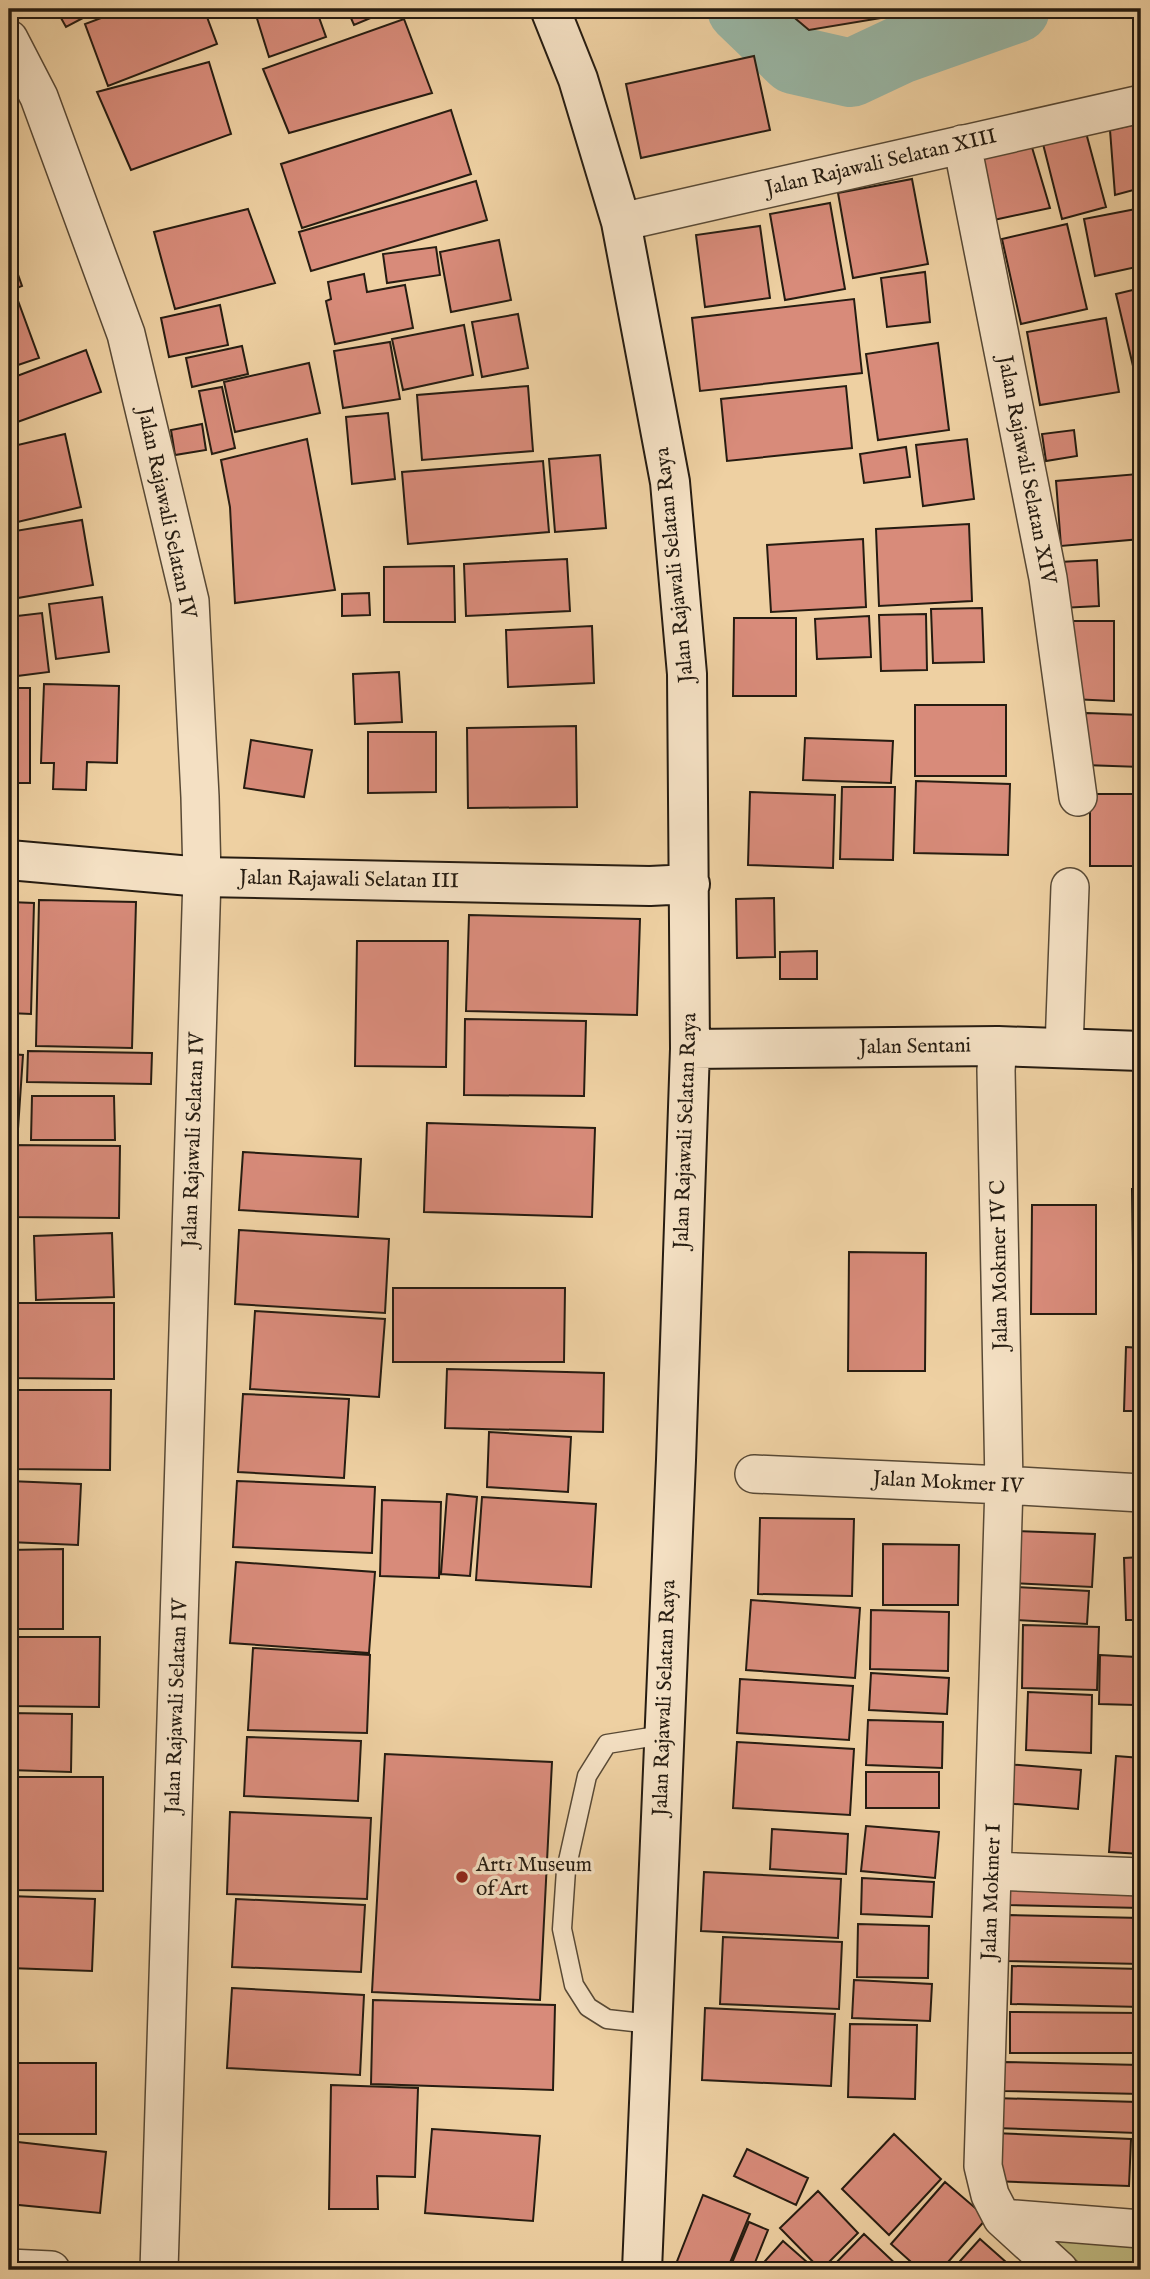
<svg xmlns="http://www.w3.org/2000/svg" width="1150" height="2279" viewBox="0 0 1150 2279" font-family="'IM FELL English',serif">
<style>
.green{fill:#bfb980;stroke:#726a48;stroke-width:2}
.lines{fill:none;stroke-linecap:round;stroke-linejoin:round}
.river{stroke:#99b7a6;stroke-width:68}
.building{fill:#d88b7a;stroke:#261c11;stroke-width:2}
.lane-casing{stroke:#584935;stroke-width:21}
.street-casing{stroke:#584935;stroke-width:40}
.secondary-casing{stroke:#261c11;stroke-width:42}
.lane{stroke:#f4e0c3;stroke-width:18}
.street{stroke:#f4e0c3;stroke-width:37}
.secondary{stroke:#f4e0c3;stroke-width:38}
.poi-dot{fill:#8f2418;stroke:#f4e0c3;stroke-width:2.5}
.labels{text-anchor:middle;dominant-baseline:central;stroke-width:7;stroke-linejoin:round;paint-order:stroke}
.street-label{font-size:21px;fill:#261c11;stroke:#f4e0c3}
.poi-label{font-size:21px;fill:#261c11;stroke:#f4e0c3;text-anchor:start}
</style>
<rect width="100%" height="100%" fill="#eed0a2"/>
<filter id="stains"><feTurbulence type="fractalNoise" baseFrequency=".00286" numOctaves="4"/><feColorMatrix values="0 0 0 0 .2 0 0 0 0 .09 0 0 0 0 .02 0 0 0 .5 -.17"/></filter>
<radialGradient id="worn" r=".72"><stop offset=".6" stop-color="#630" stop-opacity="0"/><stop offset="1" stop-color="#630" stop-opacity=".3"/></radialGradient>
<path class="green" d="M1045,2231l96,6v33h-55z"/>
<g class="lines">
<path class="river" d="M741,9l53,51 57,13 49,-23 116,-41"/>
</g>
<path class="building" d="M56,9h44l-34,18z
M125,9h79l13,35 -109,42 -23,-62z
M254,9h62l10,28 -57,20z
M347,9h45l-38,16z
M784,9h106l3,7 -84,14z
M404,19l28,74 -143,40 -26,-64z
M754,56l16,74 -129,28 -15,-74z
M209,62l22,72 -100,36 -34,-78z
M451,110l20,64 -169,54 -21,-64z
M1141,123v65l-26,7 -5,-65z
M1085,129l21,78 -44,12 -20,-79z
M1031,144l19,64 -61,13 -9,-66z
M912,179l16,85 -75,14 -15,-85z
M476,181l11,39 -176,51 -12,-39z
M830,203l15,86 -60,11 -15,-86z
M1141,208v58l-46,10 -11,-57z
M248,209l27,74 -100,26 -21,-77z
M1067,224l20,85 -66,15 -19,-85z
M760,226l10,72 -65,9 -9,-72z
M499,240l12,60 -60,12 -11,-60z
M436,247l4,28 -53,8 -4,-29z
M9,249l13,37 -13,5z
M925,272l5,50 -43,5 -6,-49z
M364,274l3,18 38,-7 8,43 -78,16 -9,-43 5,-2 -3,-17z
M1141,288v76l-8,2 -17,-72z
M17,298l22,60 -30,10v-67z
M854,299l8,74 -162,18 -8,-73z
M220,305l8,40 -59,12 -8,-39z
M518,314l10,54 -46,9 -10,-55z
M1106,318l13,74 -79,13 -13,-73z
M464,325l9,50 -70,15 -11,-51z
M390,342l10,57 -57,9 -9,-57z
M938,343l11,87 -71,10 -12,-86z
M242,346l6,28 -56,13 -6,-29z
M86,350l15,42 -92,33v-46z
M309,363l11,50 -85,19 -11,-50z
M1141,378v41l-7,-40z
M528,386l5,65 -111,9 -5,-65z
M846,386l6,62 -125,13 -6,-62z
M222,387l13,61 -23,6 -13,-63z
M388,413l7,66 -43,5 -6,-67z
M202,424l4,26 -31,5 -4,-25z
M1074,430l3,26 -31,5 -4,-27z
M65,434l16,73 -72,17v-77z
M307,439l28,151 -100,13 -5,-96 -9,-47z
M967,439l7,60 -51,7 -7,-61z
M906,447l4,30 -46,6 -4,-29z
M600,455l6,73 -51,4 -6,-73z
M543,461l6,71 -141,12 -6,-72z
M1138,474l3,65 -80,7 -5,-65z
M82,520l11,65 -81,14 -3,-17v-50z
M969,524l3,77 -93,5 -3,-77z
M863,539l3,68 -95,5 -4,-67z
M567,559l3,52 -104,5 -2,-52z
M1097,560l2,46 -38,2 -2,-46z
M454,566l1,56h-71v-55z
M369,593l1,22 -28,1v-22z
M102,597l7,55 -53,7 -7,-55z
M982,608l2,54 -51,1 -2,-54z
M42,613l7,59 -40,5v-60z
M926,614l1,56 -46,1 -2,-56z
M869,616l2,41 -54,2 -2,-40z
M734,618h62v78h-63z
M1066,621h48v80l-43,-2z
M592,626l2,57 -86,4 -2,-57z
M399,672l3,50 -47,2 -2,-50z
M44,684l75,2 -2,77 -30,-1 -1,28 -33,-1 1,-26h-13z
M9,688h21v95h-21z
M915,705h91v71h-91z
M1086,713l55,2v52l-57,-2z
M576,726l1,81 -109,1 -1,-80z
M368,732h68v60l-68,1z
M805,738l88,3 -2,42 -88,-3z
M251,740l61,10 -8,47 -60,-9z
M916,781l94,3 -2,71 -94,-2z
M842,787h53l-2,73 -53,-1z
M750,792l85,3 -2,73 -85,-3z
M1090,794h51v72h-51z
M774,898l1,59 -38,1 -1,-59z
M39,900l97,2 -4,146 -96,-2z
M9,902l25,1 -3,111 -22,-1z
M469,915l171,4 -3,96 -171,-4z
M357,941h91l-2,126 -91,-1z
M817,951v28h-37v-27z
M465,1019l121,2 -2,75 -120,-1z
M28,1051l124,2 -1,31 -124,-2z
M9,1054l14,1 -5,74h-9z
M32,1096h82l1,44h-84z
M427,1123l168,5 -3,89 -168,-5z
M9,1145l111,1 -1,72 -110,-1z
M243,1152l118,7 -3,58 -119,-7z
M1132,1189h9v75h-8z
M1032,1205h64v109h-65z
M239,1230l150,9 -4,74 -150,-9z
M112,1233l2,64 -78,3 -2,-64z
M849,1252l77,1 -1,118h-77z
M393,1288h172l-1,74h-171z
M9,1303h105v76l-105,-1z
M255,1311l130,8 -6,78 -129,-8z
M1126,1347l15,1v63h-17z
M447,1369l157,4 -1,59 -158,-4z
M9,1390h102l-1,80 -101,-1z
M243,1394l106,5 -5,79 -106,-6z
M489,1432l82,5 -3,55 -81,-5z
M9,1481l72,3 -3,61 -69,-3z
M237,1481l138,6 -3,66 -139,-6z
M447,1494l30,3 -7,79 -29,-2z
M482,1497l114,7 -5,83 -115,-7z
M382,1500l59,2 -2,76 -59,-2z
M760,1518l94,1 -2,77 -94,-2z
M1016,1531l79,3 -3,53 -79,-4z
M883,1544l76,1 -1,60h-75z
M63,1549v80h-54v-79z
M1141,1557v63h-15l-2,-62z
M236,1562l139,10 -6,81 -139,-10z
M1015,1587l74,4 -2,33 -73,-4z
M751,1600l109,8 -5,70 -109,-8z
M871,1610l78,2 -1,59 -78,-2z
M1023,1625l76,2 -2,63 -75,-2z
M9,1637h91l-1,70 -90,-1z
M1138,1647h3v55h-4z
M253,1648l117,7 -3,78 -119,-3z
M1100,1655l36,2 -1,48 -36,-1z
M871,1673l78,5 -2,36 -78,-4z
M740,1679l113,7 -4,54 -112,-7z
M1028,1692l64,3 -1,58 -65,-3z
M9,1713l63,1 -1,58 -62,-2z
M868,1720l75,2 -1,46 -76,-3z
M247,1737l114,4 -3,60 -114,-5z
M737,1742l117,7 -4,66 -117,-7z
M385,1754l167,8 -12,238 -168,-8z
M1116,1756l25,2v96l-32,-2z
M1005,1764l76,6 -3,39 -76,-6z
M866,1772h73v36h-73z
M9,1777h94v114l-94,-1z
M230,1812l141,6 -4,81 -140,-5z
M866,1826l73,6 -4,46 -74,-7z
M772,1829l76,5 -2,40 -76,-5z
M704,1872l137,7 -3,59 -137,-7z
M1006,1875l135,3v30l-135,-3z
M862,1878l72,4 -2,35 -71,-3z
M9,1896l86,3 -3,72 -83,-3z
M236,1899l129,6 -4,67 -129,-5z
M1009,1915l132,3v46l-134,-3z
M858,1924l71,2 -1,52 -71,-1z
M723,1937l119,5 -3,67 -119,-5z
M1012,1966l129,3v38l-130,-3z
M854,1980l78,4 -2,37 -78,-3z
M232,1988l132,7 -4,80 -133,-7z
M373,2000l182,5 -2,85 -182,-6z
M705,2008l130,6 -4,72 -129,-6z
M1010,2012l131,1v40h-131z
M850,2024l67,1 -2,74 -67,-2z
M1003,2062l138,3v29l-138,-3z
M9,2063h87v71h-87z
M331,2085l87,3 -3,89 -38,-1 1,33h-49z
M994,2098l144,4 -1,31 -144,-5z
M432,2129l108,7 -7,85 -108,-8z
M993,2133l138,6 -2,47 -137,-5z
M894,2134l47,45 -52,56 -47,-46z
M9,2141l97,11 -6,61 -91,-9z
M747,2149l61,29 -12,27 -62,-29z
M945,2182l42,36 -46,52h-21l-29,-26z
M818,2191l40,42 -37,37 -41,-42z
M703,2195l47,19 -23,56h-36l-15,-6z
M749,2222l19,8 -16,40h-23z
M864,2234l37,35 -1,1h-67l-2,-2z
M980,2239l35,31h-63z
M783,2241l33,29h-59z"/>
<g class="lines">
<g class="lane-casing">
<path id="lane" d="M651,2024l-44,-5 -19,-12 -14,-22 -12,-56 4,-59 21,-94 20,-32 56,-9"/>
</g>
<g class="street-casing">
<path id="street" d="M9,39l30,58 87,237 64,267 10,196 2,80 -43,1393
M962,144l86,434 30,219
M621,222l520,-118
M998,1046l-2,24 8,415 -21,681 7,29 12,23 57,52
M1064,1048l6,-161
M754,1474l250,11 137,8
M993,1871l148,6
M1002,2218l139,11
M9,2268l42,2"/>
</g>
<g class="secondary-casing">
<path id="secondary" d="M550,9l28,70 43,143 49,260 17,192 3,375 -14,411 -34,810
M9,860l193,17 448,9 40,-2
M690,1049l308,-3 143,5"/>
</g>
<use href="#lane" class="lane"/>
<use href="#street" class="street"/>
<use href="#secondary" class="secondary"/>
</g>
<circle class="poi-dot" cx="462" cy="1877" r="7"/>
<g class="labels">
<g class="street-label">
<text transform="translate(881 163) rotate(-13)">Jalan Rajawali Selatan XIII</text>
<text transform="translate(1026 470) rotate(79)">Jalan Rajawali Selatan XIV</text>
<text transform="translate(166 513) rotate(78)">Jalan Rajawali Selatan IV</text>
<text transform="translate(675 565) rotate(-96)">Jalan Rajawali Selatan Raya</text>
<text transform="translate(349 880) rotate(1)">Jalan Rajawali Selatan III</text>
<text transform="translate(915 1047) rotate(-1)">Jalan Sentani</text>
<text transform="translate(686 1131) rotate(-88)">Jalan Rajawali Selatan Raya</text>
<text transform="translate(194 1140) rotate(-88)">Jalan Rajawali Selatan IV</text>
<text transform="translate(1000 1265) rotate(-91)">Jalan Mokmer IV C</text>
<text transform="translate(948 1483) rotate(3)">Jalan Mokmer IV</text>
<text transform="translate(665 1698) rotate(-88)">Jalan Rajawali Selatan Raya</text>
<text transform="translate(177 1706) rotate(-88)">Jalan Rajawali Selatan IV</text>
<text transform="translate(992 1892) rotate(-88)">Jalan Mokmer I</text>
</g>
<g class="poi-label">
<text x="476" y="1865">Art1 Museum<tspan x="476" dy="24">of Art</tspan></text>
</g>
</g>
<rect width="1150" height="2279" fill="none" stroke="#eed0a2" stroke-width="35"/>
<rect x="10" y="10" width="1129" height="2258" fill="none" stroke="#261c11" stroke-width="3.5"/>
<rect x="18" y="18" width="1115" height="2244" fill="none" stroke="#261c11" stroke-width="2"/>
<rect width="100%" height="100%" filter="url(#stains)"/>
<rect width="100%" height="100%" fill="url(#worn)"/>
</svg>
